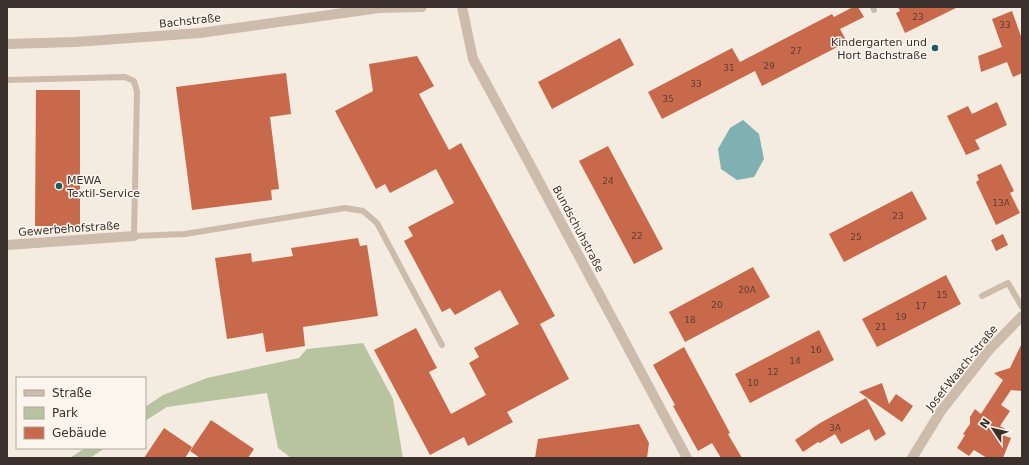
<svg xmlns="http://www.w3.org/2000/svg" width="1029" height="465" viewBox="0 0 1029 465" font-family="'DejaVu Sans',sans-serif">
<style>
.green{fill:#b8c4a0}
.water{fill:#7fb0b2}
.building{fill:#c8694b}
.lines{fill:none;stroke-linecap:round;stroke-linejoin:round}
.service{stroke:#cdbbac;stroke-width:6}
.minor{stroke:#cdbbac;stroke-width:10}
.tertiary{stroke:#cdbbac;stroke-width:10}
.poi-dot{fill:#1f5a5e;stroke:#fbf5ee;stroke-width:1.5}
.labels{text-anchor:middle;dominant-baseline:central;stroke-width:3;stroke-linejoin:round;paint-order:stroke}
.number-label{font-size:9px;fill:#5e3e33}
.street-label{font-size:11px;fill:#3b302b;stroke:#fbf5ee}
.poi-label{font-size:11px;fill:#3b302b;stroke:#fbf5ee;text-anchor:end}
</style>
<rect width="100%" height="100%" fill="#f4ebe1"/>
<path class="green" d="M363,343l30,56 10,59h-112l-13,-10 -11,-55 -100,14 -22,14v-14l18,-12 44,-17 92,-20 8,-9z
M85,448h20l-15,10h-20z"/>
<path class="water" d="M743,120l16,14 5,25 -10,18 -17,3 -16,-11 -3,-20 12,-21z"/>
<path class="building" d="M853,7h5l6,10 -24,12 7,13 -85,44 -7,-15 -93,48 -14,-27 84,-44 8,14 92,-48 2,3z
M898,7h60l-53,26 -9,-20 4,-2z
M1012,11l10,28v34l-9,4 -6,-15 -26,10 -3,-16 24,-9 -10,-28z
M620,38l14,27 -82,44 -14,-27z
M417,56l17,30 -15,8 30,56 12,-7 94,173 -15,8 29,55 -62,33 6,10 -45,24 -4,-9 -34,18 -56,-105 42,-22 21,40 -8,4 22,42 35,-19 -17,-32 10,-6 -5,-9 45,-24 -19,-34 -45,25 -5,-7 -8,4 -38,-71 9,-5 -5,-9 46,-24 -18,-34 -46,24 -5,-9 -9,5 -41,-78 38,-20 -4,-27z
M286,73l5,41 -21,3 9,72 -8,1 1,10 -80,10 -16,-123z
M36,90h44v136h-45z
M997,102l10,23 -32,15 5,9 -14,6 -19,-39 21,-10 4,8z
M608,146l55,103 -29,15 -55,-103z
M1001,164l13,27 -4,2 10,20 -24,12 -20,-43 3,-2 -2,-5z
M912,191l15,28 -83,43 -15,-28z
M1003,234l5,11 -12,6 -5,-11z
M358,238l2,8 7,-1 11,71 -75,11 2,19 -39,6 -3,-19 -36,6 -12,-81 36,-5 1,9 41,-6 -2,-8z
M753,267l17,30 -85,45 -16,-30z
M946,275l15,29 -84,43 -15,-28z
M819,330l15,30 -84,43 -15,-29z
M1022,343v48l-11,-1 -10,15 9,6 -10,15 5,3 -3,6 9,3 -8,20h-16l-13,-8 -5,6 -12,-8 8,-13 -2,-1 7,-10v-7l5,-8 6,5 22,-34 -9,-7 16,-5z
M684,347l46,86 -2,1 14,24h-21l-9,-15 -14,8 -25,-45 2,-1 -22,-40z
M882,383l7,21 7,-10 17,12 -11,16 -43,-30z
M866,398l20,36 -11,7 -6,-12 -28,15 -6,-10 -15,9 -2,-1 -15,10 -8,-12 25,-17z
M211,420l43,29 -6,9h-48l-10,-7z
M639,424l10,19 -2,15h-112l3,-19z
M164,428l28,19 -7,11h-41z"/>
<g class="lines">
<path class="service" d="M873,7l1,3
M7,80l118,-3 9,4 3,11 -3,144 51,-2 160,-26 18,3 14,12 65,122
M982,296l26,-13 14,24"/>
<path class="minor" d="M462,7l11,52 47,87 167,312
M7,245l127,-9
M912,458l29,-47 48,-61 33,-34"/>
<path class="tertiary" d="M7,44l68,-2 125,-9 179,-25 43,-1"/>
</g>
<g class="poi-dot">
<circle cx="935" cy="48" r="4"/>
<circle cx="59" cy="186" r="4"/>
</g>
<g class="labels">
<g class="number-label">
<text x="918" y="17">23</text>
<text x="1005" y="25">33</text>
<text x="796" y="51">27</text>
<text x="769" y="66">29</text>
<text x="729" y="68">31</text>
<text x="696" y="84">33</text>
<text x="668" y="99">35</text>
<text x="608" y="181">24</text>
<text x="1001" y="203">13A</text>
<text x="898" y="216">23</text>
<text x="637" y="236">22</text>
<text x="856" y="237">25</text>
<text x="747" y="290">20A</text>
<text x="942" y="295">15</text>
<text x="717" y="305">20</text>
<text x="921" y="306">17</text>
<text x="901" y="317">19</text>
<text x="690" y="320">18</text>
<text x="881" y="327">21</text>
<text x="816" y="350">16</text>
<text x="795" y="361">14</text>
<text x="773" y="372">12</text>
<text x="753" y="383">10</text>
<text x="835" y="428">3A</text>
</g>
<g class="street-label">
<text transform="translate(190 21) rotate(-6)">Bachstraße</text>
<text transform="translate(69 229) rotate(-4)">Gewerbehofstraße</text>
<text transform="translate(578 229) rotate(62)">Bundschuhstraße</text>
<text transform="translate(962 368) rotate(-51)">Josef-Waach-Straße</text>
</g>
<g class="poi-label">
<text x="927" y="42">Kindergarten und<tspan x="927" dy="13">Hort Bachstraße</tspan></text>
<text x="67" y="180" text-anchor="start">MEWA<tspan x="67" dy="13">Textil-Service</tspan></text>
</g>
</g>
<rect width="1029" height="465" fill="none" stroke="#3b302b" stroke-width="16"/>
<rect x="16" y="377" width="130" height="72" fill="#fbf5ee" stroke="#aea6a0"/>
<rect x="24" y="390" width="20" height="6" fill="#cdbbac" stroke="#aea6a0"/>
<text x="52" y="397" font-size="12" fill="#3b302b">Straße</text>
<rect x="24" y="407" width="20" height="12" fill="#b8c4a0" stroke="#aea6a0"/>
<text x="52" y="417" font-size="12" fill="#3b302b">Park</text>
<rect x="24" y="427" width="20" height="12" fill="#c8694b" stroke="#aea6a0"/>
<text x="52" y="437" font-size="12" fill="#3b302b">Gebäude</text>
<g transform="translate(993 429) rotate(305)" stroke="#fbf5ee" stroke-width="3" paint-order="stroke">
<path d="M0-3L7 15L0 10L-7 15Z" fill="#3b302b"/>
<text y="-6" font-size="11" font-weight="bold" text-anchor="middle" fill="#3b302b">N</text>
</g>
</svg>
